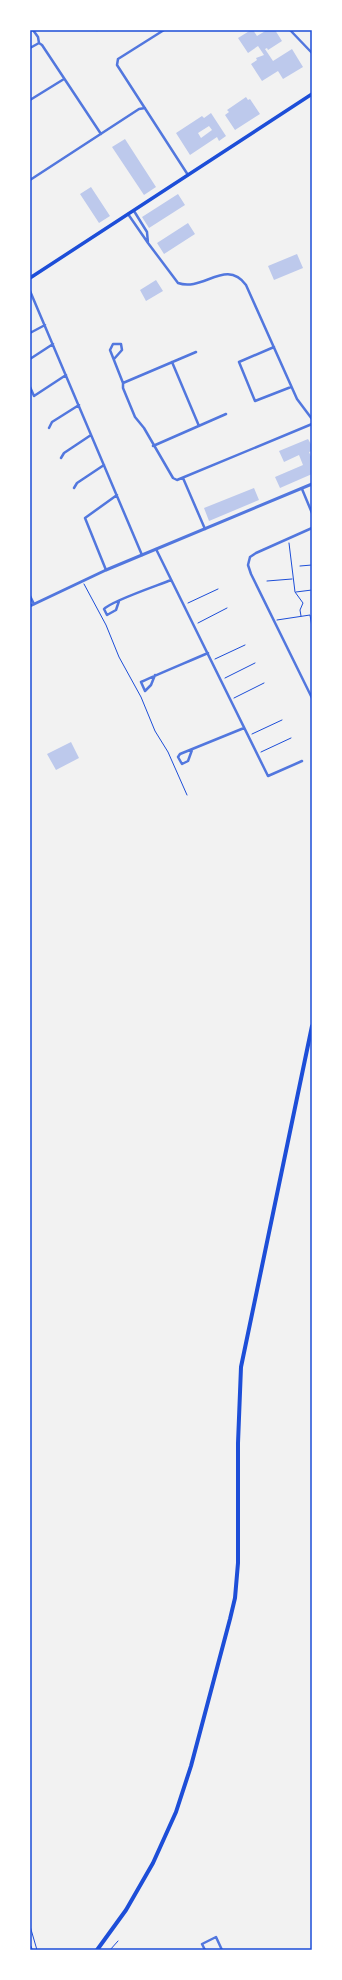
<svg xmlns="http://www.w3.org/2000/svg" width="342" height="1980" viewBox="0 0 342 1980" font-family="Cabin,sans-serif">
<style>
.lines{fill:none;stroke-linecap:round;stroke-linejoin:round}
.stream{stroke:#bfd3fe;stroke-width:1.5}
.building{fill:#bdc9ec;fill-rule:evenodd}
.path{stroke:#1d4ed8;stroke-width:1}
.minor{stroke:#5277de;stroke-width:2.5}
.tertiary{stroke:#5277de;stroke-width:3}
.secondary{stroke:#1d4ed8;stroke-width:3.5}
.primary{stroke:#1d4ed8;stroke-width:4}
.neatline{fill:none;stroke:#1d4ed8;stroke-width:1.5}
</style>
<rect width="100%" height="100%" fill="#f2f2f2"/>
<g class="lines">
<path class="stream" d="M96,30l1,1"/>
</g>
<path class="building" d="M251,30h2l4,6 10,-6h8l7,11 -14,9 -1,-2 -2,1 8,12 19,-12 11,18 -20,12 -5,-8 -16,10 -11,-17 6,-4 -1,-2 8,-3 -6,-9 -10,7 -10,-15z
M246,97l2,3 2,-1 10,15 -25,16 -10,-15 4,-3 -2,-2z
M211,113l15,23 -7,5 -2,-4 -27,18 -14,-22 26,-17 2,2zM209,126l3,4 -11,8 -3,-5z
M125,139l31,48 -12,8 -32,-48z
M91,187l19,29 -11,7 -19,-29z
M178,194l7,11 -36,23 -7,-11z
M188,223l7,11 -31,20 -7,-11z
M297,254l6,14 -29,12 -6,-14z
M156,280l7,11 -17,10 -6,-11z
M308,439l4,7v5l-3,1 3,7v15l-32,14 -5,-11 28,-12 -4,-10 -15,7 -5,-11z
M254,488l5,12 -50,21 -5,-13z
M71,742l8,16 -23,12 -9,-16z"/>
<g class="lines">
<path class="path" d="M289,543l6,49 8,11 -3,7 1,6
M300,566l12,-1
M267,581l25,-2
M84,584l22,41 13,32 22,40 14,34 13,21 19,43
M296,592l16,-2
M188,603l30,-14
M277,620l33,-5 2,12
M198,623l29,-15
M215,659l30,-14
M225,678l30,-15
M234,698l30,-15
M252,734l30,-14
M261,752l30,-14
M30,1926l7,24
M110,1950l8,-9"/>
<path class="minor" d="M33,30l5,7 1,6 3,2 59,89
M164,30l-46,29 -1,6 71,110
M290,30l22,23
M30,48l9,-5
M30,100l34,-21
M30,180l109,-71 6,-1
M128,214l20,29 -1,-11 -13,-21
M148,243l30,40c25,9 48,-25 68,2l51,114 15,20
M30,291l112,264
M30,333l15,-8
M274,347l-35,15 16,39 36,-14
M30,359l23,-15
M114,359l8,-9 -1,-6h-8l-3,6 13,33v5l12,29 9,11 29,50 4,2 135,-56
M172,362l27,64
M123,383l73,-31
M30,387l4,9 32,-21
M49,428l3,-6 27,-17
M153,446l73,-32
M61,458l3,-5 27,-18
M183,478l22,51
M74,488l3,-5 27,-18
M302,489l10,24
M312,528l-56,25 -6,4 -2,8 3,9 61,124
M156,549l112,227 34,-15
M106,570l-21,-52 32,-23
M30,596l4,8
M119,601l-3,9 -9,5 -3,-6c7,-8 55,-24 67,-29
M155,675l-4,10 -6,6 -4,-9c22,-10 44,-19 67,-29
M192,750l-4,11 -6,3 -4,-7 2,-3 64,-26
M205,1950l-3,-6 14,-7 6,13"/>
<path class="tertiary" d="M30,606l76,-36 206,-86"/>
<path class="secondary" d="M30,278l282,-184
M30,1947l1,3"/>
<path class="primary" d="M97,1950l29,-40 27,-47 23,-51 15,-46 39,-147 5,-21 3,-35v-120l3,-76 71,-341"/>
</g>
<rect width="342" height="1980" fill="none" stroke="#ffffff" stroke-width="62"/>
<rect x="31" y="31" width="280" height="1918" class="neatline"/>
</svg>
